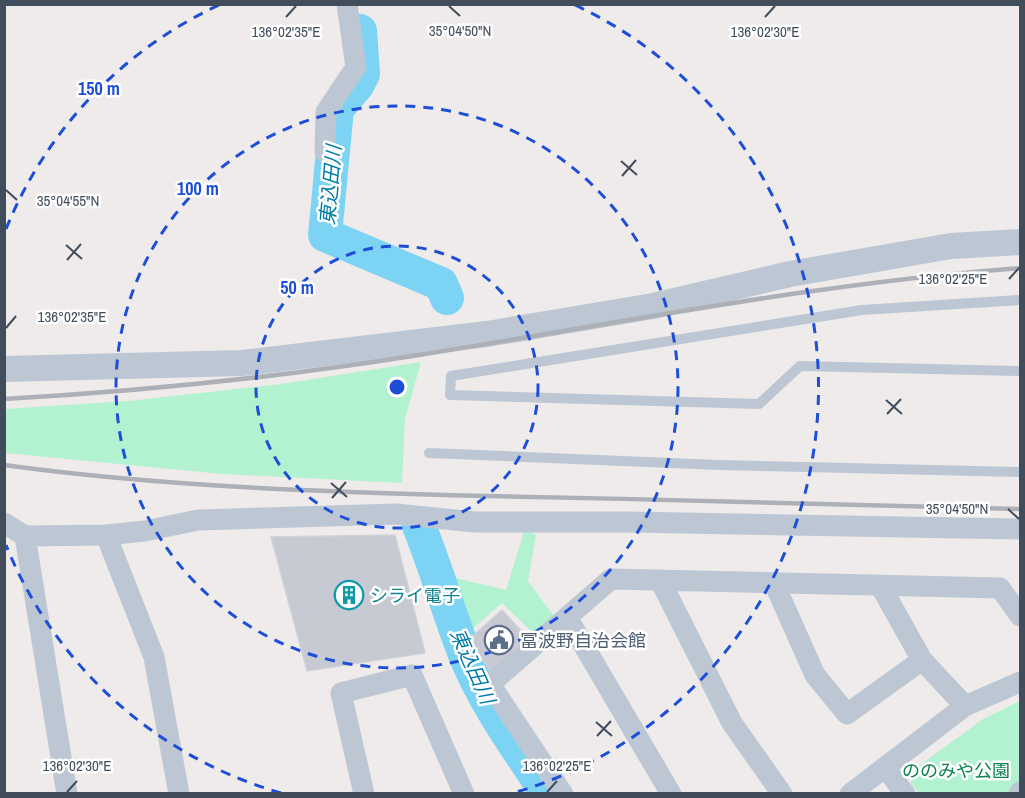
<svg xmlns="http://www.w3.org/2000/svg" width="1025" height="798" viewBox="0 0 1025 798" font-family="'Archivo Narrow','Noto Sans JP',sans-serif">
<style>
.green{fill:#b3f2d0}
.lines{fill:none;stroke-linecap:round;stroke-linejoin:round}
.river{stroke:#7cd3f4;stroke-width:34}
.building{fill:#c7cad2;stroke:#cfd1d8;stroke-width:1.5}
.service{stroke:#bdc7d3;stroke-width:10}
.minor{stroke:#bdc7d3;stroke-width:21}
.tertiary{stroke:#bdc7d3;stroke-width:26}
.rail{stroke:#adb0b7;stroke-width:4.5}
.ticks{fill:none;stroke:#424d5b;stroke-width:2}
.ring{fill:none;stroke:#1d4ed8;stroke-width:3;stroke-dasharray:10 8}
.labels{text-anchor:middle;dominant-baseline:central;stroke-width:5;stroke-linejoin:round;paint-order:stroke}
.culture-label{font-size:18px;fill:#0d838f;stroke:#fff;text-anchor:start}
.service-label{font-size:18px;fill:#4e5e75;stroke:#fff;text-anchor:start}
.park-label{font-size:18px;fill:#0d824f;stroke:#fff}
.water-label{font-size:20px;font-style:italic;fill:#017aa8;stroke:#fff}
.ticks-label{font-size:15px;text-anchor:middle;fill:#424d5b;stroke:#fff;stroke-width:5;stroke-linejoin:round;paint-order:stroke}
.centre{fill:#1d4ed8;stroke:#fff;stroke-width:3}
.ring-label{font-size:18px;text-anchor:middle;font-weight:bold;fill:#1d4ed8;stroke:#fff;stroke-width:5;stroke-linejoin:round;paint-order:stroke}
</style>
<rect width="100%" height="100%" fill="#efebeb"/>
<path class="green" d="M421,362l-16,57 -3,64 -180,-9 -217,-21v-44l123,-8 153,-17z
M525,529l11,6 -8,46 26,35 -20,18 -32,-31 -31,27 -20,-53 55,13z
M1020,701v85l-8,7h-93l-8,-9 1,-13 71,-52z"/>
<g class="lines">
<path class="river" d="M360,31l3,43 -5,10 -21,25 -12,126 116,49 6,14
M419,526c17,42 29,84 45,126 20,51 53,96 84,142"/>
</g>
<path class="building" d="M395,535l30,118 -118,18 -36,-134z
M502,610l25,27 -36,34 -23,-31z"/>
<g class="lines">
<path class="service" d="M1020,300l-158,10 -411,66 -1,19 309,9 41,-38 220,5
M429,453l290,12 301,7"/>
<path class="minor" d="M325,152l1,-40 30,-45 -9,-63
M4,523l21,13
M106,535l48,122 25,137
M660,580l72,143 50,71
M774,583l41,92 32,39 75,-54
M880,585l42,75 43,46
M567,617l104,177
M885,767l20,27
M67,794l-42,-258 81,-1 39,-4 53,-11 198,-6 79,8h154l391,7
M364,794l-23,-101 71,-18 52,119
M563,794l-73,-110 121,-105 389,9 20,28
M850,794l115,-88 55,-24
M1019,794l1,-2"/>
<path class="tertiary" d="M4,369l238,-6 245,-29 166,-28 137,-32 161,-28 69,-4"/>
<path class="rail" d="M4,399c140,-8 277,-22 415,-44 200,-32 399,-72 601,-87
M4,465c161,22 323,27 485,31 177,4 354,7 531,13"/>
</g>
<path class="ticks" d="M449,6l11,10M286,17l10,-11M765,17l10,-11M621,161l16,14M622,176l14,-16M6,190l11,10M66,245l16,14M67,260l14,-16M1009,279l10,-11M6,328l10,-12M886,400l16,14M887,414l14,-15M331,483l16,14M332,498l14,-16M1008,509l11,10M596,722l16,14M597,736l14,-15M67,792l10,-11M547,792l10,-11"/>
<g class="ring">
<circle cx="397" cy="387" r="141"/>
<circle cx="397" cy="387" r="281"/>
<path d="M281 793A422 422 0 0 1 6 545M6 229A422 422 0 0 1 219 5M575 5A422 422 0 0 1 513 793"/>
</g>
<defs>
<g id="building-ring" transform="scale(1.5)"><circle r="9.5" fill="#fff" stroke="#0f9aa8" stroke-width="1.5"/><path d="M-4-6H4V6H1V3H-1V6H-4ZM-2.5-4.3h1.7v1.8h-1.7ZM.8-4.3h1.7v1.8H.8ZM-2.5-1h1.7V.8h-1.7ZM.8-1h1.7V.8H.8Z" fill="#0f9aa8"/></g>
<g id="civic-ring" transform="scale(1.5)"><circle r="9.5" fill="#fff" stroke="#5c6f8a" stroke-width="1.5"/><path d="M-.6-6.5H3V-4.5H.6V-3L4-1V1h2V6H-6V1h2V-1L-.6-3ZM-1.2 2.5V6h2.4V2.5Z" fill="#5c6f8a"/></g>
</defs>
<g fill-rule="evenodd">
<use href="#building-ring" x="349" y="595"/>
<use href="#civic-ring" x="499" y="640"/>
</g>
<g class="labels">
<g class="culture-label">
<text x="370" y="595">シライ電子</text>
</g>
<g class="service-label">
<text x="520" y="640">冨波野自治会館</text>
</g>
<g class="park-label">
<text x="956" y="770">ののみや公園</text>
</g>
<g class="water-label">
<text transform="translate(330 185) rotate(-85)">東込田川</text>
<text transform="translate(473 666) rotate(66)">東込田川</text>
</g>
</g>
<g class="ticks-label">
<text x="460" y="36">35°04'50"N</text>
<text x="286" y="37">136°02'35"E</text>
<text x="765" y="37">136°02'30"E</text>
<text x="68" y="206">35°04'55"N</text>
<text x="953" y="284">136°02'25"E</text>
<text x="72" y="322">136°02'35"E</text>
<text x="957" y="514">35°04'50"N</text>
<text x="77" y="771">136°02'30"E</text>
<text x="557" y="771">136°02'25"E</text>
</g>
<circle cx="397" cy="387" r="9" class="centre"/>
<g class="ring-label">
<text x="99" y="95">150 m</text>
<text x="198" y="195">100 m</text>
<text x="297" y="294">50 m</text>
</g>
<rect width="1025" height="798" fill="none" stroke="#424d5b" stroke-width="12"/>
</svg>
